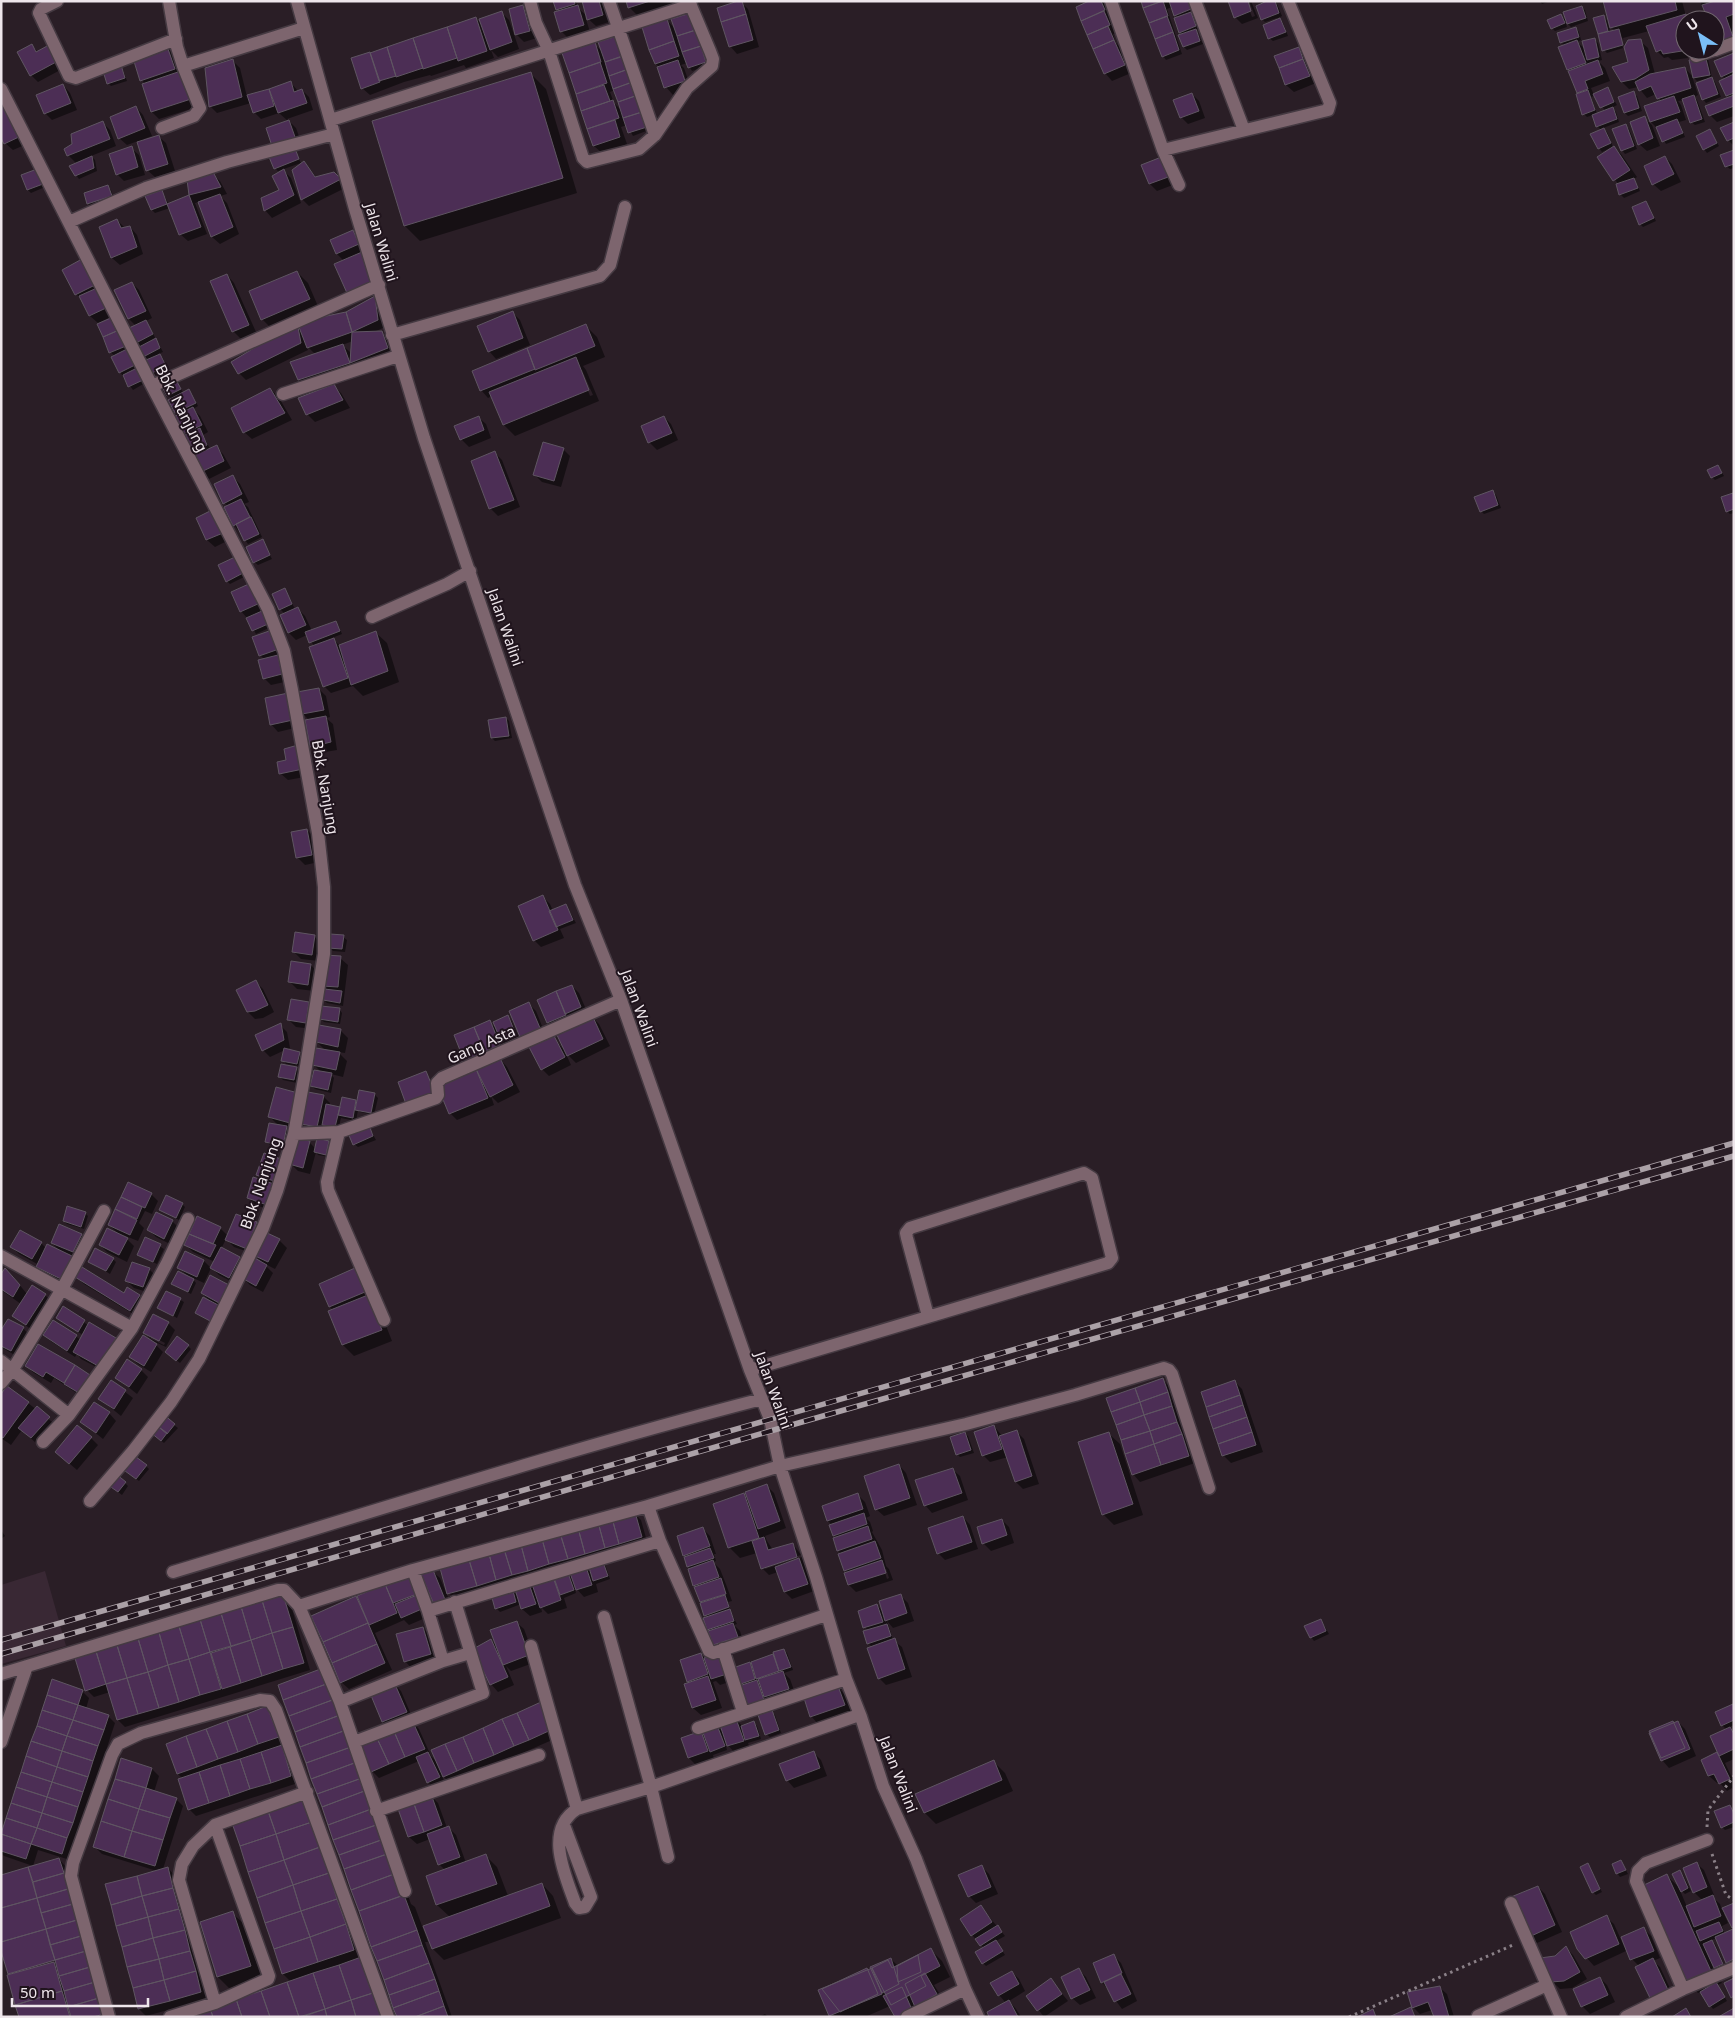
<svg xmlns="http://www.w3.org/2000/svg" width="1735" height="2018" viewBox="0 0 1735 2018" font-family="'Noto Sans',sans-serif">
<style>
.built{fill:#392834}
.shadow{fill:#0007;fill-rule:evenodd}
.building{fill:#4c2e55;stroke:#5f5562}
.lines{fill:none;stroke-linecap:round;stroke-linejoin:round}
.minor-casing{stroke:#453a42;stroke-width:15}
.path{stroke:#8b8188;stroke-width:3;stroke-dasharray:2.5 4;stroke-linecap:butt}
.minor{stroke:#7d656e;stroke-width:12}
.rail-casing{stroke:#aba1a7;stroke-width:5.5}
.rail{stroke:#20141d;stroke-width:4;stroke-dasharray:11;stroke-linecap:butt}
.labels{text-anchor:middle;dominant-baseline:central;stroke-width:4;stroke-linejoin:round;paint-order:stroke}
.street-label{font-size:15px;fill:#eee6eb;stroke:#20141d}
</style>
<rect width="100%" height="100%" fill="#2a1e26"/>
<path class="built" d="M45,1571l21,75 -65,18v-79z"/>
<path class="shadow" d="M555,1h21l1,6 11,10 -5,-16h20l6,21 -13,4 -11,-10 5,16 -21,7 -8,-8 -1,-19z
M627,1h52l1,5 -40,12 -11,-11z
M1092,1h10l4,4 11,28 -4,1 3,9 5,5 10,25 -19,8 -7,-8 -28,-65z
M1142,1h47l4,12 -2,1 8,15 -3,1 7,14 -16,6 -3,-3 -4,-11 3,-1 -3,-3 -2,-14 -6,-11 -5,2 15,45 -16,6 -3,-4z
M1246,1l6,16 3,-1 -6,-15h2l7,17 -16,6 -7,-7z
M1258,1h16l3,3 5,12 -4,2 5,5 5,13 -15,5 -4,-3 9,-18 -1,-2 -12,4 -3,-3v-14z
M1540,1h10l-8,3z
M1602,1h80l4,15 4,4h-5v30l3,8 -16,2 -4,-3 -4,1 -7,-7 -8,-20 -26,7 2,9 15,-6 8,7 7,26 30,-6 7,8 6,19 -4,2 3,3 8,22 -10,3 -4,-3 -7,-22 -6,1 3,4 5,15 -7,2 6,15 -19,7 -8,-15 -7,-7 11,-20 -6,-8 -9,4 -9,-11 -9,2 -7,-7 7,-19 -3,-15 -3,-9 -4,-4 4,13 -16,5 -3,-3 -9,-31 8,-2 4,3 3,12 5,-1 -4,-4z
M1700,1h34v46l-19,-15v-12h-5z
M741,2l7,7 11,38 -22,7 -7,-8z
M523,7l7,7 7,24 -13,4 -8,-8z
M1581,7l4,3 3,11 -17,6 -6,-6 2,6 -12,4 -3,-3 9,-12 7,6z
M502,13l7,7 10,29 -21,8 -7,-7 3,8 -28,10 -2,-3 -33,11 -1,-1 -26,7 -34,13 -8,-7 -9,-30 123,-39 7,6z
M693,13l16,52 -17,6 -5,-8 -6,2 3,3 7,20 -18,7 -7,-8 -7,-20 -3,-3 11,-44 9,10zM679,68h3l6,19 -3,1z
M1576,28l3,4 2,8 -4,2 9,8 8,-11 4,4 4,17 -4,1 7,7 5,13 -19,7 3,7 13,-6 10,16 -6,3 5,4 3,10 -16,6 4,4 6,15 8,7 16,23 -3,2 6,12 -16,7 -4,-4 -1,-9 -20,-27 12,-9 -1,-1 -8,4 -3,-4 2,-18 -4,-4 -4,-11 -6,2 -3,-3 -4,-20 -12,-25 -3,-23 -4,-4zM1596,95l9,16 -8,3 -6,-17z
M617,37l32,93 -16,6 -6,-11 -6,2 6,17 -25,9 -8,-7 -30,-92 30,-10 9,8zM615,90l7,21 -8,-8 -4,-11z
M31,45l7,7 11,-6 15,22 -26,14 -7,-7z
M167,47l7,8 23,52 -38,12 -7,-7 -7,-28 -3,-4z
M1299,48l11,20 6,15 -22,9 -8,-7 -10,-28z
M1734,54v62l-17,6 -7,-7 20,-17 -3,-3 -2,-16 -3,-3z
M1705,56l3,3 4,19 3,4 6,15 -15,6 -3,-4 3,-20 -9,2 -3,-3z
M233,61l7,7 7,29 44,-14 7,8 4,-1 7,7 4,13 -26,9 9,9 6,17 -21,7 7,-31 -9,-8 -18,6 -7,-7 -3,-9 -34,10 -7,-7z
M120,66l3,4 4,11 -16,5 -3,-3z
M531,74l15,15 31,104 -157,48 -15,-15z
M63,85l7,8 7,17 -25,10 -7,-7z
M1633,93l4,3 5,15 -14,5 -3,-3z
M1192,94l7,7 6,17 -17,6 -7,-7z
M1,98l26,46 -14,6 -8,-7 -4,-8z
M136,107l7,8 9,21 -8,3 1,2 13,-5 8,7 9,28 -20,6 -8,-7 -9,-29 -11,4 -8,-7z
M1644,118l8,7 8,21 -13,5 -8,-7z
M103,123l7,7 6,16 -25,10 4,4 2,11 -18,8 -3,-4 1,-11 -9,-9 -2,-6z
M1734,123v23l-6,-6z
M1626,126l3,3 8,20 -12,5 -3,-4z
M1710,130l9,16 -12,7 -3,-4z
M131,148l8,7 6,20 -21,6 -7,-7z
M1734,151v17l-4,1 -4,-3z
M295,152l6,11 -23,8 -3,-3z
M1665,157l7,7 9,18 -20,9 -8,-7z
M304,163l13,15 17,-5 13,14 -38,19 -7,-7z
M1171,165l7,18 -21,8 -7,-7z
M37,171l8,16 -14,6 -3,-3z
M284,171l7,7 10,25 -29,15 -7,-8 15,-19z
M212,174l8,7 7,13 -7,2 7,7 12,31 -19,10 -8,-7 -13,-35 -4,1 12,31 -19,7 -8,-7 -10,-26 -15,5 -3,-3 -5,-13 15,-6 7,14 21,-9 -2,-15z
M108,187l3,3 3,9 -23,8 -3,-4z
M1646,202l10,19 -13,6 -3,-3z
M117,220l7,7h6l7,8 6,19 -23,11 -8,-7 -12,-30z
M353,231l7,7 6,13 -22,10 -7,-7 -6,-13z
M81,261l32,55 -15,7 -8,-7 -6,-14 -8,-8z
M297,272l11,11 12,28 -46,20 -12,-12z
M227,275l7,8 22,49 -15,7 -8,-8z
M132,283l7,7 13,28 -6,3 17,31 -5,2 5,4 5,12 -12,5 -3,-3 -4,-12 -5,-4 -3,-9 -4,-5 -1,-16 -7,-7 -13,-28z
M375,297l7,7 3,23 -11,5h7l8,8 5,16 -88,31 -7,-8 17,-24 -9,-9 1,4 -62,30 -7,-7 59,-50 48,-10zM353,341l-1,17 -2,-6 -8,-7z
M513,313l7,7 10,25 -34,14 -7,-8z
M112,319l33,64 -12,7 -13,-18 -5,-16 -5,-4z
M586,326l11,11 8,20 -22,9 3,4 13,31 -84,35 -11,-11 -12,-29 -4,2 -7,-8zM580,370h2l11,25 -3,1z
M175,380l9,14 5,-3 3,3 6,12 -5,3 7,7 8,16 -5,3 7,14 6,-2 7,7 8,14 -22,11 -7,-7 -6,-16 -14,-22 -3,-18 -3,-4 -4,-13 -4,-4z
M334,386l7,7 9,15 -35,14 -8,-8z
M270,389l8,7 14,24 -40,19 -8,-7z
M478,417l8,7 5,14 -22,9 -8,-8 -5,-13z
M664,417l7,7 7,16 -21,10 -8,-8 -7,-16z
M563,449l7,7 -9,31 -19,-5 -7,-7z
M495,453l7,7 18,47 -22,9 -8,-8z
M1718,466l6,10 -9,4 -3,-3z
M233,477l7,7 9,18 -5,2 4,3 14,30 -14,7 -14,-19 -6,-19 -4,-3z
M1492,492l4,3 5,13 -17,6 -3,-3z
M1733,494l1,19 -4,1 -3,-3z
M212,512l17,28 -14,7 -8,-7 -9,-21z
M262,541l10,18 -14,6 -4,-3z
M235,558l11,18 -16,8 -3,-3z
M251,585l20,42 -15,7 -9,-16 -6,-7z
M285,590l10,19 2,-1 8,8 7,15 23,-9 3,3 4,9 -10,4 8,8 35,-14 12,11 12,39 -36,14 -10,-10 -22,7 -7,-7 -10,-40 -7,-11 -11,5 -7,-7 -7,-17 3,-2 -5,-5z
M272,631l17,50 -18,4 -7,-7 1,-18 -5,-5z
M319,689l7,7 4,21 -4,1 7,6 4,26 -18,3 -8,-7 -2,-26 -6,-6z
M266,699l33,28 -21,5 -7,-8z
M506,718l3,3 3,17 -17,3 -3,-3z
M305,754l5,22 -22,4 -8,-7z
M307,830l7,7 5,25 -14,3 -8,-8z
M543,897l7,7 3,7 13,-6 10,18 -16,6 4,9 -23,9 -7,-7z
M314,936l7,8 -2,17 -18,-2 -7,-7z
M343,937l4,3 -2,12 -12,-1 -4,-4z
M340,958l8,7 -5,41 -16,-3 -3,-3 5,-9 -6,-6z
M311,965l7,8 -3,18 -18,-2 -8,-8z
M256,982l7,7 11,23 -11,6 -8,1 -7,-7z
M572,986l7,7 9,21 -33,16 -7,-8z
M308,1003l7,7 -2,19 -17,-2 -7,-7z
M529,1004l7,7 10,25 -18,7 -7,-7z
M339,1009l3,4 -2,11 -16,-2 -3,-3z
M508,1016l3,4 8,18 -14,6 -4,-4 6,13 -7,6 7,8 13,25 -22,11 -7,-7 3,9 -37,15 -7,-7 24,-42 15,-49 9,8z
M592,1017l7,7 11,22 -34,17 -11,-11 6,13 -22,11 -7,-7 10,-33 11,13z
M280,1025l7,7 3,16 -4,2 13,3 3,3 -2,10 -14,-2 -3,-4 2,-10 -15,7 -7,-7z
M340,1030l8,8 -3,15 -7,-1 9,9 -4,16 -12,-3 3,4 -3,15 -16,-4 -3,-3 10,-13 -8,-8 12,-14 -9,-9z
M296,1069l3,3 -2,11 -14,-3 -4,-4z
M276,1089l21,40 -13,-3 5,5 -3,17 -16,-3 -3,-3 12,-16 -10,-10z
M374,1094l4,4 -4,17 -14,-3 -2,-2 -2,11 -15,-3 -3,12h-28l-7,-7 20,-27 7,7v3l11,3 15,-7 2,2z
M368,1126l8,14 -18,7 -4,-3z
M318,1140l11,2 3,4 -3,11 -11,-2 -2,-3 -6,22 -12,-3 -7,-7 18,-22 7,7z
M281,1160l-7,51 -19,-6 -7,-8 18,-14 -8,-8z
M128,1184l23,10 7,7 -6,13 -7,-3 -6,12 5,5 -6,13 -15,-6 11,11 -7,16 -20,-10 -7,-7 20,-10 -11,-10 11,-12 -4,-4z
M182,1204l3,3 -6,13 -18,-10z
M85,1213l3,3 -4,13 -17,-5 -3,-3z
M172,1221l7,7 -7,17 -16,-8 -7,-7z
M256,1223l10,10 13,7 8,8 -12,21 -12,-6 -9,-9 -20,-7 -8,-8 -5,10 18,9 7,8 -10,18 -17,-9 -7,-7 3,-6 -22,-10 -7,-7 34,-17 8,8z
M81,1235l7,7 -8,17 -12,-5 10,10 -10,22 -23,-12 -7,-7 1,-2 -20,-11 -7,-7 29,-4 6,6 14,3 -9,-9z
M146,1238l18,11 -7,15 -19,-9z
M186,1253l18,8 7,7 -7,15 -13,-6 5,6 -5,11 -18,-10 16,-7 -10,-9z
M113,1259l3,3 -6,12 -20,-13z
M265,1265l8,8 -10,19 -13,-7 -7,-7z
M149,1269l7,7 -6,17 -16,-5 -7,-7z
M355,1270l24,38 13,33 -38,15 -11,-11 -10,-35 -3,-3 -9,-23z
M1,1276l12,1 14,17 18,1 7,7 -19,29 -19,-15 7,-12 -20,-14z
M77,1277l48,17 3,-5 11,7 8,8 -9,13 -54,-33z
M166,1292l18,10 -7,16 -18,-10z
M202,1293h33l-8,16 -10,-5 -2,20 -18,-11 15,-10z
M64,1308l25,18 27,13 7,7 -15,27 -27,-14 -4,-5 -2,3 -23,-15 -8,-7 9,-14 28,19 2,-5 -22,-14z
M168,1323l7,7 -9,17 -13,-6 -8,-8zM151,1336l14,7 -1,2 -13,-6z
M23,1328l7,8 -12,21 -17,-10v-17z
M153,1342l10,10 -12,20 -13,-8 -7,-7z
M39,1346l51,30 -3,24 -33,-22 -3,5 -17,-10 -8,-7z
M188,1346l3,3 -11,14 -10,-8z
M141,1370l7,7 -11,17 -20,-16z
M1163,1380l7,7 25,76 -55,19 -7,-8z
M111,1381l22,17 -12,18 -21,-17z
M1235,1382l7,7 21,63 -32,11 -8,-8z
M1,1396l27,7 28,22 -18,20 -16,-15 -11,15 -10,-7z
M109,1413l7,8 -13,18 -21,-17z
M174,1425l4,3 -14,15 -10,-8z
M994,1426l8,10 14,-5 8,8 15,45 -16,5 -7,-7 -8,-25 -18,5 -7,-7z
M965,1433l3,3 6,17 -14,4 -3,-3z
M1108,1433l12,11 23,71 -29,10 -11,-11z
M91,1438l7,7 -21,25 -21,-18z
M899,1465l7,8 11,32 -33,11 -8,-7z
M146,1466l3,3 -10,12 -13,-10z
M952,1469l8,7 8,24 -36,13 -7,-8z
M125,1483l3,3 -6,9 -9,-7z
M767,1486l7,7 12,35 -21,8 2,5 6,9 20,-6 8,11 -36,11v3l37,-12 12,34 -22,8 -7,-7 -7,-20 -9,3 -7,-7 -5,-15 -17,5 -11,-11 15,-52 6,6z
M858,1495l7,7 5,14 -4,2 4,4 3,9 -1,1 10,18 4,16 3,3 4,11 -37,12 -7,-7 -3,-11 2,-1 -3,-3 -4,-16 -3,-4 -1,-12 -3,-3 -2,-10 -4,-4 -5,-15zM884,1569h2l3,9 -2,1z
M634,1513l7,7 7,25 -48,14 5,5 5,15 -14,5 2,8 -14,5 -10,-11 2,7 -12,5 3,10 -19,6 -7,-7 1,5 -12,4 -8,-7 -1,-5 -21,8 -4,-4 -4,-13 19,-6 7,7 -3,-9 13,-4 7,7 -3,-8 20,-6 4,4 -1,-5 11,-4 7,7 -2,-8 14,-4 7,7 -3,-8 10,-4v-2l-143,42 -7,-8 -7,-24z
M963,1517l7,8 8,24 -33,11 -7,-7z
M1002,1520l7,7 5,16 -23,8 -8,-8z
M703,1529l7,7 6,18h-2l2,7 -3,1 7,7 7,18 5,14 -4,1 2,9 7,13 -3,1 6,6 4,13 -23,7 9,9 3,9 39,-13 5,4 -2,-7 9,-3 3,3 6,17 -9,3 6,6 6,17 -24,8 -5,-5 3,8 -19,7 -8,-7 -8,-27 -15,5 -4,-4 -3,1 9,26 -21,7 -8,-7 -7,-23 5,-2 -10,-22 20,-7 4,5 17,-6 -8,-9 -10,-25 4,-1 -14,-33 -5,-15 2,-1 -3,-3 -10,-29z
M1,1530l4,6 -4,3z
M432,1571l8,7 13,31 -10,4 -7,-7z
M408,1576l22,40 -21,9 -5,-5 -29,13 17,37 -43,19 -8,-7 -28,-66z
M281,1592l8,7 21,71 -185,57 -7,-7 -8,-28 -16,5 -7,-7zM208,1651h4l6,24 -2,1z
M900,1595l8,8 6,18 -21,7 -6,-7 6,19 9,7 10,30 -26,8 -7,-7 -7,-31 -4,-4v-12l-3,-4 12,-22 6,7z
M1321,1620l8,14 -15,7 -3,-4z
M516,1622l8,7 12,33 -25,9 -5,-5 8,19 -16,7 -7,-8v-44l7,8z
M423,1628l7,7 8,26 -26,8 -7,-8z
M330,1677l81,227 4,3 13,35h-3l27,75h-54z
M394,1684l7,7 12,28 -3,1 9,9 12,27 7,7 103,-59 18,33 -108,47 -10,-10 5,11 -11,5 -7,-8 -9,-21 -40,17 -7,-7 20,-40 -9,-9 -12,-29z
M838,1687l7,8 6,17 -33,12 -7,-8z
M82,1691l7,7 -3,11 22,7 7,7 -45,137 -32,-10 -5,16 -29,-10 -3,-3v-18z
M1732,1706l2,19 -5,2 5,5v27l-9,4 9,19v10l-2,-4 -5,3 -8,-9 -2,1 -8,-7 -7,-15 17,-8 8,-23 -5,-5z
M267,1708l7,7 11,29 -5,2 9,8 9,29 -102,33 -7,-7 -6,-30 -5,-5z
M771,1712l4,3 6,18 -11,4 -4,-3z
M735,1718l8,9 11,-4 3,3 4,13 -13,4 2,5 -15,5 -10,-11 2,8 -14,5 1,4 -18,6 -7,-7 12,-25 6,5 10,-12 7,7z
M1678,1722l7,7 11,27 -27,12 -7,-8z
M814,1753l7,7 6,16 -33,12 -7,-8z
M994,1762l11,11 8,18 -77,33 -11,-11 -8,-18z
M152,1769l7,7 -5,16 22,7 7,7 -20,63 5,-1 7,8 33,123 -62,17 -7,-7 18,-138 -55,-17 -7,-7z
M431,1796l7,7 9,25h2l7,7 10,28 20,-7 11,11 11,29 34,-12 11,12 8,22 -117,42 -11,-11 -8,-23 25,-9 -13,-12 -10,-28 18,-7 -6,-6 -9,-25 -13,5 -8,-7 -10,-30z
M303,1798l86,219h-202l104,-35 -8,-8 -50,-153z
M1730,1806l4,6v15l-9,3 -3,-3z
M59,1859l7,8 43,150h-89l-9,-42 -2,-2 -8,-97zM60,1957l1,3 -46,13v-2z
M1621,1861l7,13 -8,3 -3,-4z
M1696,1863l8,7 10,25 -3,1 9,8 2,6 12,-6v24l-8,-15 -2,1 4,9 -6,3 3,8 9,-4v38l-7,-6 -10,-24 -6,2 4,4 10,23 -9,4 6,12 -5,2 10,16 -14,8 -12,-17 -3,1 -11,-11 -20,-106 14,13 -1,-17 3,3 8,16 -6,3 -6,-6 8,19 16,-6 -9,-9z
M1587,1865l15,27 -6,3 -3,-3z
M982,1867l7,7 9,20 -22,9 -7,-7z
M1538,1887l7,7 17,38 -25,11 -7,-7z
M981,1907l24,29 -9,5 9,14 -19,11 -3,-3 1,-15 -12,-13z
M232,1913l12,11 17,53 -32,11 -11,-11z
M1606,1917l8,7 12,27 -32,15 -16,-18z
M1644,1929l7,7 9,22 -7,3 7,6 14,30 -16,8 -7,-7 -15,-31 3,-1 -7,-7z
M1566,1948l7,7 14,24 -15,9 -12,1 -8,-8z
M930,1949l12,12 8,16 -16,8 10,16 -26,16h-22l-6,-11 -25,11 -35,-2 -10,-25 71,-31 7,7zM910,1993l2,2 -11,6z
M1114,1956l7,7 16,38 -15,8 -20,-27z
M1079,1970l7,7 10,21 -16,7 -8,-7z
M1012,1972l7,7 6,12 -16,10 7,8 5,8h-30l15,-14 -7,-8z
M1600,1978l7,7 8,17 -25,12 -8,-8z
M1051,1980l17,21 -24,16 -16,-21z
M1439,1987l8,7 7,23h-19l-3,-7 -12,4 -7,-7z
M765,2014l3,3h-9z"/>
<path class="building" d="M553,1h21l1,3 -19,6z
M582,1h17l4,14 -16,5z
M626,1h24l-22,7z
M738,1h4l4,13 -25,8 -4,-14z
M1089,1h12l4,9 -24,11 -5,-14z
M1141,1h21l-19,7z
M1163,1l5,15 -19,7 -6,-15z
M1169,1h19l3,8 -17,7z
M1228,1h20l3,10 -17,7z
M1267,1h8l4,12 -18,7 -5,-14z
M1603,1h72l2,9 -67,18z
M1715,1h19v13l-8,3 7,20 -14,7 -4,-9v-15h-7l-6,-15z
M523,5l7,26 -15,4 -6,-26z
M578,5l6,20 -24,7 -6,-20z
M1582,6l4,12 -19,6 -4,-12z
M502,11l10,31 -22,8 -11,-31z
M1104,11l6,14 -23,10 -6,-14z
M694,12l5,17 -22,7 -6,-17z
M1191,12l5,14 -17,7 -5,-15z
M746,14l7,26 -24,7 -8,-25z
M1561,14l4,9 -14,6 -4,-9z
M1686,14l2,6h-3v20l-5,3 2,8 -19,3 -2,-4 -5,2 -10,-26z
M1604,15l4,16 -10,3 -5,-16z
M1167,16l6,16 -18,7 -6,-16z
M476,17l11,34 -29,10 -11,-34z
M1280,18l6,14 -18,7 -5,-14z
M667,19l7,22 -25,9 -7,-23z
M1108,26l6,14 -21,9 -6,-14z
M447,27l10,31 -34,11 -10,-31z
M1576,27l3,10 -19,6 -3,-10z
M1196,29l4,12 -17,6 -5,-12z
M1619,29l4,16 -21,6 -4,-17z
M696,30l5,16 -19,6 -5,-16z
M1173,32l6,18 -17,7 -7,-18z
M617,36l7,20 -19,6 -7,-20z
M413,38l10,30 -27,9 -9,-30z
M1595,38l4,19 -12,3 -5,-19z
M1641,39l8,31 -14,9 -14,3 -9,-15 16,-5 -4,-15 4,-7z
M1114,40l11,25 -21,9 -11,-25z
M1577,40l9,23 -19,7 -9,-23z
M674,41l5,15 -24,8 -6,-14z
M595,42l6,20 -32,11 -7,-20z
M32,44l4,8 13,-7 9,16 -28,15 -13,-24z
M167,46l8,23 -35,12 -7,-23z
M701,46l5,16 -18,6 -6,-16z
M387,47l9,29 -17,5 -9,-28z
M1299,47l4,12 -24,9 -5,-12z
M370,52l10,30 -19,7 -10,-31z
M1734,53v18l-13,6 -7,-16z
M625,55l4,14 -20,7 -4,-14z
M1705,55l5,20 -17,3 -4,-18z
M233,59l9,38 -33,10 -4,-39z
M1303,59l7,17 -25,9 -6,-17z
M678,60l7,21 -21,7 -7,-21z
M1598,60l5,14 -18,7 3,8 -11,4 -9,-22z
M600,62l7,21 -31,11 -7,-21z
M121,65l4,13 -18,6 -4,-13z
M1685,67l6,21 -34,11 -6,-13 -12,5 -4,-9 15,-8z
M628,69l4,13 -19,7 -4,-13z
M181,71l10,28 -40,13 -9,-28z
M531,72l32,106 -159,48 -32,-105z
M1734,74v19l-8,3 -7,-15z
M1712,77l6,17 -16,6 -6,-17z
M291,81l3,11 8,-3 5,14 -29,10 -9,-24z
M633,82l5,13 -20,7 -5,-13z
M63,84l8,19 -27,11 -8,-19z
M604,85l6,16 -29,10 -5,-17z
M1608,87l6,15 -14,6 -7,-14z
M269,89l5,17 -21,7 -6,-18z
M1588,90l7,20 -13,5 -6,-21z
M1634,91l5,17 -15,5 -6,-16z
M1192,93l7,18 -19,7 -7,-18z
M638,95l4,17 -19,6 -5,-16z
M1694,95l8,24 -12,4 -8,-24z
M1734,95v11l-25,10 -4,-10z
M1674,96l6,16 -30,10 -6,-16z
M613,100l6,18 -32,11 -6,-18z
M4,102l17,34 -17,8 -3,-6v-34z
M136,106l9,22 -27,11 -8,-22z
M1613,107l4,12 -21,8 -4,-12z
M642,112l5,15 -19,6 -5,-15z
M1645,116l8,22 -15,7 -8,-23z
M1677,119l6,14 -21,9 -6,-15z
M289,120l6,17 -23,9 -6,-18z
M615,120l5,17 -27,9 -6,-17z
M103,121l7,18 -43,17 -3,-7 8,-5 -1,-10z
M1734,122v16l-7,3 -7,-13z
M1626,124l8,22 -13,5 -9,-22z
M1604,128l7,15 -13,6 -8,-15z
M1710,129l7,14 -14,7 -7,-14z
M159,135l9,29 -22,7 -9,-29z
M132,146l6,21 -22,8 -7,-21z
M1614,146l16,24 -17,11 -16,-24z
M1734,150v14l-9,3 -5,-12z
M296,151l3,8 -25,10 -5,-12z
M92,156l2,12 -19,8 -6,-10z
M1164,156l7,20 -22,8 -8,-19z
M1665,156l9,18 -22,11 -8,-19z
M304,161l11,16 19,-5 7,7 -40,21 -9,-30z
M37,169l6,15 -16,6 -6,-15z
M284,169l10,26 -30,16 -3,-13 18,-8 -7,-14z
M213,172l8,15 -32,8 -2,-15z
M1634,178l4,10 -19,7 -3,-11z
M108,185l4,11 -25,8 -3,-11z
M162,190l5,14 -16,6 -6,-14z
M220,194l13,33 -22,10 -13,-35z
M189,195l12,32 -22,8 -12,-31z
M1646,201l8,17 -15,7 -7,-18z
M117,219l4,9 9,-2 7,21 -26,11 -12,-31z
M353,230l6,14 -23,10 -6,-14z
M362,252l12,29 -27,12 -13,-29z
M82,259l13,26 -20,10 -13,-25z
M297,271l13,28 -49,21 -12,-29z
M227,274l22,51 -17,7 -22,-51z
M132,282l14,29 -18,8 -14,-29z
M97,288l9,20 -17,8 -10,-20z
M375,296l3,24 -26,12 -6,-20z
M513,311l10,27 -35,14 -11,-26z
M346,312l6,20 -45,16 -10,-26z
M113,317l6,13 -16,7 -6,-13z
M146,320l7,14 -17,9 -7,-15z
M297,322l4,21 -63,31 -7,-12z
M586,324l9,22 -60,24 -8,-22z
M119,330l7,16 -17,7 -6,-16z
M382,331l6,17 -38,15 2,-31z
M156,338l4,10 -17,9 -4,-10z
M343,344l7,19 -52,17 -8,-18z
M129,348l8,16 -18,9 -8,-16z
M527,348l8,21 -55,22 -8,-20z
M160,354l6,12 -14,7 -6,-13z
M576,357l13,33 -86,35 -14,-33z
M137,368l6,12 -15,7 -5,-12z
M175,378l6,11 -14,7 -6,-11z
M334,384l9,16 -37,15 -8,-17z
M270,388l15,25 -42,20 -12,-25z
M189,389l7,14 -21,10 -7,-13z
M193,407l9,18 -21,10 -8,-18z
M479,416l5,14 -24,10 -6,-14z
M664,416l8,17 -24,10 -7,-17z
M200,428l7,17 -16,7 -8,-16z
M543,442l21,6 -10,33 -21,-6z
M217,445l7,16 -23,11 -8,-16z
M495,451l19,49 -25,9 -18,-48z
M1718,465l4,8 -11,5 -4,-8z
M233,475l9,19 -19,10 -9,-20z
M1493,490l5,15 -18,7 -6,-15z
M1733,493l1,16 -8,3 -5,-15z
M241,499l9,18 -17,9 -9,-19z
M212,510l11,23 -17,7 -10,-22z
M250,517h1l8,17 -15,7 -8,-17z
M263,539l7,16 -17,8 -7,-16z
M235,557l8,16 -17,9 -8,-17z
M251,583l9,20 -20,9 -9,-20z
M285,588l7,16 -13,6 -7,-16z
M298,607l8,18 -18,8 -8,-18z
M262,611l6,13 -16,7 -6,-13z
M336,621l4,10 -31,12 -4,-11z
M272,630l7,19 -20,7 -7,-19z
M376,631l12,40 -37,14 -12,-40z
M334,638l14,40 -25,9 -14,-40z
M278,655l4,19 -19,5 -5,-19z
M319,688l5,22 -22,4 -5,-22z
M288,693l5,27 -23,5 -5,-27z
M326,716l5,26 -21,5 -5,-27z
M506,717l3,19 -18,2 -3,-18z
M298,745l5,24 -24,5 -2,-12 9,-2 -2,-11z
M307,829l5,26 -16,3 -5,-26z
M543,895l15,35 -25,11 -15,-35z
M566,904l7,16 -17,7 -7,-16z
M295,932l20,3 -3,20 -20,-3z
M330,934l14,1 -2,14 -14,-1z
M325,955l16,1 -3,31 -16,-1z
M291,961l20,3 -3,21 -20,-3z
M256,980l12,25 -13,6 -8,1 -11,-22z
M572,985l9,22 -16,7 -9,-23z
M324,989l18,2 -2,12 -17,-3z
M556,991l10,24 -19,8 -10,-23z
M291,999l18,3 -3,21 -19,-3z
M529,1002l11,26 -20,9 -11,-26z
M321,1006l19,2 -2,14 -19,-3z
M508,1015l8,20 -15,6 -8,-19z
M592,1015l11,24 -36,17 -11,-23z
M490,1020l10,25 -16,7 -10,-25z
M281,1023l3,17 -22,11 -7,-16z
M319,1025l22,4 -3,18 -22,-5z
M474,1027l12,28 -21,8 -11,-28z
M553,1034l12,23 -24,13 -12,-23z
M284,1048l16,4 -3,12 -16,-3z
M316,1048l24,4 -4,18 -24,-5z
M500,1058l13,27 -23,12 -14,-28z
M281,1064l16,3 -3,13 -16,-3z
M476,1069l12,29 -39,16 -12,-29z
M314,1070l18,3 -4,17 -18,-4z
M426,1071l9,22 -29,11 -8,-22z
M276,1087l22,6 -8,30 -22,-6z
M359,1090l16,3 -4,20 -16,-3z
M308,1092l16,3 -7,32 -16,-3z
M342,1097l14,3 -3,18 -15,-3z
M326,1104l14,3 -5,20 -13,-2z
M269,1123l18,3 -4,20 -18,-4z
M369,1125l4,11 -20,9 -5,-12z
M296,1138l14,3 -7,27 -14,-4z
M317,1138l12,3 -3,14 -12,-3z
M264,1153l17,6 -7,22 -18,-6z
M253,1177l21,7 -7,21 -20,-7z
M128,1182l24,11 -7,15 -24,-11z
M166,1195l17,8 -7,15 -17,-8z
M121,1197l21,10 -5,12 -22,-10z
M67,1206l19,6 -5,15 -18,-6z
M115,1209l22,11 -7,15 -22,-10z
M156,1212l17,8 -9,19 -17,-9z
M236,1214l21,8 -10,27 -22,-9z
M197,1216l24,11 -8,17 -24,-10z
M59,1224l23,10 -9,18 -22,-9z
M107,1228l21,10 -9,17 -20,-10z
M20,1230l22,12 -10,17 -22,-12z
M265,1232l15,7 -12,23 -15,-7z
M189,1234l27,11 -6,12 -26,-12z
M145,1237l16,7 -8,18 -16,-7z
M47,1244l25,12 -11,23 -25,-12z
M221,1247l19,10 -11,21 -19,-10z
M95,1248l19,10 -8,13 -18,-9z
M185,1251l19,9 -7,17 -20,-9z
M253,1257l14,8 -11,21 -14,-8z
M132,1262l18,6 -7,19 -18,-6z
M82,1267l42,26 3,-6 13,8 -10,16 -55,-34z
M5,1268l15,17 -7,12 -12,-8v-15z
M355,1268l10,24 -36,15 -10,-23z
M178,1271l16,8 -6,13 -17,-8z
M210,1275l19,10 -10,18 -18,-10z
M32,1285l14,9 -20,31 -14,-9z
M166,1291l15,7 -8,18 -16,-8z
M368,1295l14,35 -40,15 -14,-34z
M203,1297l17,9 -8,16 -17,-9z
M63,1306l22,14 -7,12 -22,-14z
M153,1314l16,8 -10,19 -16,-8z
M8,1319l16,8 -13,24 -10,-5v-16z
M53,1320l24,15 -10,16 -24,-16z
M89,1322l27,16 -16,29 -27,-15z
M143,1335l14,9 -13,22 -15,-9z
M177,1336l12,9 -13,16 -11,-9z
M38,1344l37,21 -11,18 -18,-11 -3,5 -18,-11z
M127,1359l15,10 -13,18 -14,-9z
M75,1365l15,10 -11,18 -15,-9z
M1163,1378l5,14 -28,10 -5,-14z
M111,1380l15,10 -12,19 -16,-10z
M1235,1380l5,15 -34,12 -5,-15z
M7,1386l22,16 -26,36 -2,-1v-43z
M1135,1388l5,14 -29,10 -5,-14z
M1168,1392l4,14 -28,9 -4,-13z
M1240,1395l3,10 -34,12 -3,-10z
M94,1402l16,10 -14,21 -16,-11z
M1140,1402l4,13 -28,10 -5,-13z
M1243,1405l4,12 -34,12 -4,-12z
M37,1406l13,11 -19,21 -13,-10z
M1172,1406l5,16 -27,9 -6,-16z
M163,1414l12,10 -8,10 -12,-10z
M1144,1415l6,16 -29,9 -5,-15z
M1247,1417l5,15 -34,12 -5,-15z
M1177,1422l5,12 -28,10 -4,-13z
M155,1424l12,9 -6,8 -11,-9z
M77,1425l15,12 -23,27 -14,-12z
M994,1425l8,24 -20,7 -8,-24z
M1017,1430l15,46 -17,6 -16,-46z
M1150,1431l4,13 -29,10 -4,-14z
M965,1432l6,18 -15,5 -6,-18z
M1109,1432l24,72 -31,11 -24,-73z
M1252,1432l4,13 -34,11 -4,-12z
M1182,1434l7,22 -28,9 -7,-21z
M1154,1444l7,21 -29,10 -7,-21z
M132,1454l15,11 -11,14 -15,-11z
M899,1464l11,34 -35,12 -11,-34z
M953,1468l9,25 -38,13 -9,-26z
M116,1474l10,8 -8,10 -10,-7z
M767,1484l13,37 -22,8 -13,-37z
M744,1493l15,45 -31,10 -15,-44z
M858,1493l5,16 -36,12 -5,-15z
M635,1512l7,25 -23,7 -7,-26z
M864,1513l3,11 -34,12 -4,-11z
M963,1516l9,26 -35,12 -9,-26z
M612,1518l7,26 -14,4 -7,-26z
M1002,1519l5,16 -25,9 -5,-17z
M598,1522l7,26 -20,6 -7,-26z
M868,1526l4,13 -35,12 -4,-13z
M703,1527l7,19 -27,10 -6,-20z
M578,1528l7,26 -17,5 -8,-26z
M560,1533l8,26 -19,5 -7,-25z
M764,1537l4,13 25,-7 4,14 -36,12 -9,-28z
M542,1539l7,25 -21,7 -7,-26z
M875,1541l6,17 -37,13 -6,-17z
M521,1545l7,26 -16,4 -8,-26z
M710,1548l4,10 -27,9 -3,-10z
M504,1549l8,26 -16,5 -7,-26z
M489,1554l7,26 -19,6 -8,-26z
M799,1558l9,26 -24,8 -9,-25z
M602,1559l6,17 -15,5 -5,-17z
M469,1560l8,26 -30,8 -7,-26z
M713,1560l6,17 -26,9 -5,-17z
M882,1560l4,13 -38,12 -4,-12z
M585,1564l7,21 -16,5 -7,-20z
M433,1570l13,32 -11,5 -14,-33z
M567,1570l7,20 -14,5 -7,-20z
M552,1574l9,26 -21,8 -9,-27z
M409,1575l8,19 -24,9 -8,-19z
M721,1578l5,16 -26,8 -6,-15z
M528,1581l8,23 -15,5 -7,-23z
M385,1584l12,29 -28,12 -12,-29z
M512,1587l4,15 -21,7 -4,-15z
M282,1591l11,36 -21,6 -11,-36z
M901,1594l6,19 -22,8 -6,-20z
M417,1595l7,13 -23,10 -6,-14z
M725,1595l4,12 -25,9 -4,-13z
M356,1596l12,27 -45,19 -12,-26z
M261,1597l11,36 -21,7 -11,-37z
M240,1603l11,37 -20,6 -11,-36z
M877,1604l6,18 -20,6 -5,-17z
M730,1609l4,12 -27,9 -4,-12z
M220,1610l11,36 -21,6 -11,-36z
M199,1616l11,36 -21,7 -11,-36z
M1321,1619l5,12 -16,7 -6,-12z
M517,1621l12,34 -26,10 -13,-35z
M178,1623l11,36 -21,6 -10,-36z
M368,1623l9,21 -45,19 -9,-21z
M733,1623l5,14 -25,8 -5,-14z
M887,1624l4,12 -24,8 -4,-13z
M293,1627l11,36 -21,6 -11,-36z
M423,1627l8,27 -27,8 -8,-28z
M158,1629l10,36 -20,7 -11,-37z
M272,1633l11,36 -21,7 -11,-36z
M137,1635l11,37 -21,6 -11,-36z
M895,1638l10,31 -27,10 -11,-31z
M491,1639l17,38 -18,8 -17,-36z
M251,1640l11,36 -21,7 -11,-36z
M116,1642l11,36 -21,6 -11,-36z
M377,1644l8,19 -45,20 -8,-20z
M230,1647l11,36 -19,6 -11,-36z
M95,1648l11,36 -21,7 -11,-36z
M784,1649l7,18 -12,4 -6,-19z
M723,1651l7,22 -19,6 -7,-21z
M210,1652l11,37 -21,6 -11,-36z
M701,1653l7,21 -21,8 -7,-22z
M773,1654l6,17 -23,8 -5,-17z
M189,1659l11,36 -21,7 -11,-37z
M750,1662l5,17 -20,7 -5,-17z
M168,1665l11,37 -20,6 -11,-36z
M323,1668l6,15 -46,17 -5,-15z
M783,1671l6,18 -25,8 -6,-18z
M148,1672l11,36 -21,6 -11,-36z
M708,1676l8,24 -24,8 -8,-24z
M127,1678l11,36 -21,6 -11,-36z
M52,1679l31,11 -5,15 -31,-10z
M757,1680l7,20 -22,7 -6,-20z
M394,1682l13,30 -25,10 -12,-29z
M329,1683l6,16 -46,17 -6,-16z
M838,1686l7,19 -35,12 -6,-19z
M47,1695l31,10 -5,15 -31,-10z
M335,1699l5,16 -45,17 -6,-16z
M541,1702l12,27 -24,11 -12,-27z
M1733,1704l1,16 -13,6 -6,-14z
M78,1705l31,10 -5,15 -31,-10z
M267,1706l12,31 -21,7 -11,-30z
M42,1710l31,10 -6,16 -30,-10z
M772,1710l7,20 -14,5 -7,-20z
M517,1713l12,27 -15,6 -12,-27z
M247,1714l11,30 -20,8 -11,-31z
M340,1715l6,15 -46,17 -5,-15z
M735,1716l9,25 -17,5 -8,-24z
M502,1719l12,27 -20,9 -11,-27z
M73,1720l31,10 -6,16 -31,-10z
M412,1720l13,29 -20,8 -12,-28z
M227,1721l11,31 -20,7 -12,-30z
M754,1721l5,15 -14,4 -4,-14z
M1673,1721l12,27 -24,10 -12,-27z
M1678,1721l12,28 -29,12 -12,-28z
M717,1725l8,21 -15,6 -8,-22z
M37,1726l30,10 -5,15 -31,-10z
M1730,1727l4,7v15l-15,7 -9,-20z
M483,1728l11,27 -20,8 -11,-26z
M206,1729l12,30 -21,8 -11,-31z
M393,1729l12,28 -16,7 -13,-28z
M346,1730l5,17 -45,16 -6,-16z
M701,1731l7,20 -20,7 -7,-20z
M67,1736l31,10 -5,15 -31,-10z
M186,1736l11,31 -20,7 -11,-30z
M376,1736l13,28 -18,8 -12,-28z
M463,1737l11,26 -17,8 -12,-27z
M31,1741l31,10 -5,16 -31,-11z
M445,1744l12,27 -14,6 -12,-27z
M282,1745l9,31 -20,7 -10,-31z
M351,1747l6,15 -46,17 -5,-16z
M62,1751l31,10 -5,16 -31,-10z
M814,1751l6,17 -34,13 -7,-17z
M261,1752l10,31 -21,6 -10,-30z
M428,1752l12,25 -13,6 -11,-26z
M1717,1752l13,27 -11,5 -5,-10 -6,2 -7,-16z
M26,1756l31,11 -5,15 -31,-10z
M121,1758l31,10 -6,20 -31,-9z
M240,1759l10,30 -20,7 -10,-31z
M994,1760l8,20 -78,33 -9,-19z
M357,1762l5,16 -45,16 -6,-15z
M220,1765l10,31 -21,7 -10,-31z
M57,1767l31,10 -5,15 -31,-10z
M21,1772l31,10 -5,15 -31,-10z
M199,1772l10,31 -21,7 -10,-31z
M362,1778l5,12 -45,17 -5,-13z
M115,1779l31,9 -7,21 -31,-10z
M52,1782l31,10 -5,15 -31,-10z
M16,1787l31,10 -5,16 -31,-10z
M146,1788l31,10 -7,20 -31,-9z
M367,1790l7,18 -46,17 -6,-18z
M431,1794l11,31 -18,7 -11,-31z
M303,1796l9,26 -36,12 -9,-26z
M47,1797l31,10 -5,16 -31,-10z
M108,1799l31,10 -7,22 -31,-10z
M413,1801l11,31 -16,5 -11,-31z
M11,1803l31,10 -5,15 -31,-10z
M1730,1805l4,9v8l-13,6 -7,-17z
M267,1808l9,26 -36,12 -9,-26z
M374,1808l5,16 -46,16 -5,-15z
M139,1809l31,9 -7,22 -31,-9z
M42,1813l31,10 -6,15 -30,-10z
M6,1818l31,10 -6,16 -30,-10z
M101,1821l31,10 -8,26 -31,-10z
M312,1822l8,25 -36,13 -8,-26z
M379,1824l5,15 -45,16 -6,-15z
M449,1826l11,31 -22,8 -11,-31z
M37,1828l30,10 -5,16 -31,-10z
M132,1831l31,9 -8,26 -31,-9z
M1,1834l30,10 -5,15 -25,-8z
M276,1834l8,26 -36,12 -8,-26z
M384,1839l6,14 -46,16 -5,-14z
M320,1847l9,26 -36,12 -9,-25z
M390,1853l7,20 -46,17 -7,-21z
M486,1854l11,30 -61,21 -10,-29z
M59,1858l5,15 -31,9 -5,-15z
M284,1860l9,25 -36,13 -9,-26z
M1621,1860l5,10 -10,4 -4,-10z
M1697,1862l10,25 -14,6 -10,-25z
M1588,1863l12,26 -8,4 -12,-26z
M982,1865l9,22 -23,10 -10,-22z
M28,1867l9,31 -36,10v-33z
M168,1867l5,21 -31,8 -5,-20z
M1680,1870l8,18 -7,4 -9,-18z
M64,1873l4,16 -31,9 -4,-16z
M329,1873l8,26 -36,12 -8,-26z
M397,1873l7,22 -45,16 -8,-21z
M1667,1874l44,97 -25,12 -44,-97z
M137,1876l5,20 -31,9 -6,-21z
M542,1883l8,23 -118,43 -9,-23z
M293,1885l8,26 -36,12 -8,-25z
M1538,1886l17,39 -26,12 -18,-40z
M173,1888l6,21 -31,8 -6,-21z
M68,1889l5,15 -32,9 -4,-15z
M404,1895l13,35 -46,17 -12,-36z
M1713,1895l8,21 -27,11 -8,-21z
M142,1896l6,21 -32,9 -5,-21z
M37,1898l9,31 -45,13v-34z
M337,1899l9,25 -36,13 -9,-26z
M1734,1903v24l-2,1 -10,-20z
M73,1904l4,16 -31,9 -5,-16z
M981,1905l11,17 -21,14 -11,-17z
M179,1909l6,21 -32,8 -5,-21z
M233,1911l18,55 -34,11 -17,-55z
M301,1911l9,26 -36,12 -9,-26z
M1607,1915l12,29 -34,15 -8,-10 -7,-17z
M148,1917l5,21 -31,9 -6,-21z
M77,1920l4,16 -31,9 -4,-16z
M1719,1922l4,9 -23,10 -4,-10z
M346,1924l8,26 -36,12 -8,-25z
M998,1925l4,7 -22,14 -5,-7z
M1644,1927l10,24 -24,9 -9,-23z
M46,1929l9,31 -47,14 -7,-23v-9z
M1733,1929l1,30 -8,4 -11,-26z
M185,1930l5,21 -31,8 -6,-21z
M417,1930l5,15 -45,16 -6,-14z
M81,1936l5,15 -31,9 -5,-15z
M310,1937l8,25 -36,12 -8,-25z
M153,1938l6,21 -32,8 -5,-20z
M996,1940l7,11 -21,13 -7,-12z
M1712,1940l11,24 -9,4 -11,-24z
M422,1945l7,18 -45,17 -7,-19z
M1566,1946l14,26 -16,9 -13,1 -11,-24 15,-2z
M931,1948l9,18 -19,10 5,10 -35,19 -19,-37 16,-8 4,8z
M86,1951l4,16 -31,9 -4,-16z
M190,1951l6,20 -32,9 -5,-21z
M1114,1954l8,19 -21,10 -8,-20z
M918,1955l3,17 -23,10 -1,-16z
M364,1956l12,36 -25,8 -12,-35z
M891,1958l8,26 -17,9 -12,-26z
M1653,1958l15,32 -18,8 -15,-31z
M159,1959l5,21 -31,8 -6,-21z
M54,1962l8,29 -47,14 -8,-30z
M429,1963l6,16 -46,16 -5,-15z
M339,1965l12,35 -26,9 -12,-36z
M90,1967l5,15 -31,9 -5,-15z
M867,1968l11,26 -38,18 -18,-23z
M872,1968l10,26 -53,22 -11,-26z
M1079,1968l11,22 -19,9 -10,-22z
M196,1971l5,21 -31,9 -6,-21z
M1012,1971l7,13 -21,12 -8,-13z
M313,1973l12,36 -26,8 -12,-35z
M925,1973l12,21 -22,13 -10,-23z
M1121,1974l10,20 -17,8 -10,-20z
M1600,1977l8,18 -27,12 -8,-18z
M1051,1978l11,16 -25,17 -11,-15z
M1734,1978v18l-3,2 -7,-15z
M435,1979l4,12 -46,17 -4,-13z
M164,1980l6,21 -32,8 -5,-21z
M95,1982l4,16 -31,9 -4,-16z
M287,1982l12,35h-29l-9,-26z
M1716,1982l9,15 -16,10 -9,-15z
M1440,1986l9,31h-15l-6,-15 -16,6 -5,-16z
M902,1987l11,25 -13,5h-5l-12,-21z
M62,1991l8,26h-51l-4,-12z
M261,1991l9,26h-28l-6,-18z
M439,1991l5,15 -29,11h-18l-4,-9z
M376,1992l9,25h-29l-5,-17z
M99,1998l5,16 -11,3h-22l-3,-10z
M236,1999l6,18h-29l-3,-9z
M351,2000l5,17h-29l-2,-8z
M1009,2000l9,17h-29l-2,-5z
M444,2006l4,11h-33z
M1411,2007l4,10h-26z
M210,2008l3,9h-29z
M1686,2008l5,9h-19z
M1734,2008v9h-13l-1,-1z
M325,2009l2,8h-25z
M1373,2009l3,8h-19z"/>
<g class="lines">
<g class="minor-casing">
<path id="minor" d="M57,1l-16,8 -2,4 30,63 7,2 100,-39
M169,1l8,46 6,19
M297,1l58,208 69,229 151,447 46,115 129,370 20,49 10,47 36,111 30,102 15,38 22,69 33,73 49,130 13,28
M530,1l6,22 13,28 34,107 4,4 52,-13 16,-14 32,-47 25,-22 1,-7 -3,-8 -21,-50
M609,1l46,134
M1111,1l52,149 16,35
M1195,1l49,129
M1715,50l19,-7
M1696,56l18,-6
M1,89l151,297 116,223 16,42 8,39 26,143 6,54v67l-20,125 -10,55 -17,57 -14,37 -64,131 -28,43 -38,49 -43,50
M331,120l360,-115
M162,128l32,-12 6,-8 -17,-42 121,-38
M1163,150l165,-40 2,-7 -42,-102
M69,222l77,-34 81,-26 107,-28
M392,335l208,-59 10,-11 15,-58
M152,386l227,-101
M283,394l115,-38
M372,617l75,-33 23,-13
M339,1132l-12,50 1,8 56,130
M294,1134l45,-2 97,-34 2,-3 -1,-12 5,-5 179,-78
M1,1256l131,72
M1,1361l68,54
M750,1370l358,-107 4,-5 -20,-80 -8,-5 -174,55 -4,5 1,5 21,78
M1,1383l12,-14 49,-80 42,-78
M43,1442l26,-27 63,-87 35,-65 21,-44
M648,1506l12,35 49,110 4,2 113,-38
M413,1570l15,41
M173,1572c196,-59 391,-122 589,-173
M299,1606l114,-36 235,-64 132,-40 186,-42 109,-29 89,-27 5,2 3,4 37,114
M604,1617l47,170 17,70
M531,1646l46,163
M723,1649l20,63
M443,1661l27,-8
M1,1674l277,-84h6l15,16 41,96 65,189
M340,1702l103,-41 -15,-50 232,-70
M698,1728l148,-49
M1,1742l26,-76
M354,1742l129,-49 -28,-91
M376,1811l163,-56
M564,1825l27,72 -6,10 -6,1 -4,-5c-10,-28 -31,-73 2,-94l74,-22 208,-72
M1511,1903l50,114
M1683,1989l-47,-108 2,-10 8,-8 61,-23
M215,2003l-36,-123 3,-16 11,-18 22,-21 92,-33
M1478,2016l69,-31
M109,2017l-38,-141 2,-13 39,-108 6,-11 23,-11 119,-33 10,1 6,9 112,307
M170,2017l45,-14 53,-24 1,-3 -54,-151
M907,2017l58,-28
M1626,2017l57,-28 51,-21"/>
</g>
<path class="path" d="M1707,1827l1,-17 26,-34
M1712,1854l14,41 8,5
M1349,2017l164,-72"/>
<use href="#minor" class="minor"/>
<g class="rail-casing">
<path id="rail" d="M1,1640l1733,-497
M1,1654l773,-224 960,-274"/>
</g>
<use href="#rail" class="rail"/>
</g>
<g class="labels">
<g class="street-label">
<text transform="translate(382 242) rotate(73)">Jalan Walini</text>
<text transform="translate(182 408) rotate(63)">Bbk. Nanjung</text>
<text transform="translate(506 627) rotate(71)">Jalan Walini</text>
<text transform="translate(326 787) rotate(80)">Bbk. Nanjung</text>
<text transform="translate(640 1008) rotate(70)">Jalan Walini</text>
<text transform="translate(481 1044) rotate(-24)">Gang Asta</text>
<text transform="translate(260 1183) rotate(-71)">Bbk. Nanjung</text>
<text transform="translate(774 1390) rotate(70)">Jalan Walini</text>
<text transform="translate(899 1774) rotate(69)">Jalan Walini</text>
</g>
</g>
<rect width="1735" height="2018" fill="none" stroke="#eee6eb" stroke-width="5"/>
<g transform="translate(1700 35) rotate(324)"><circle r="24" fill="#20141d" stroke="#72686f"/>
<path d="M0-4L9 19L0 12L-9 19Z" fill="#7abff8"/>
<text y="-8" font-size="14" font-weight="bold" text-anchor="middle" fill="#eee6eb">U</text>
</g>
<path d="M12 1998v8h136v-8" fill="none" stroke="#eee6eb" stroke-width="2.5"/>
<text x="20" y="1998" font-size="15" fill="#eee6eb" stroke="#20141d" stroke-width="4" paint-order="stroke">50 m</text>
</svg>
